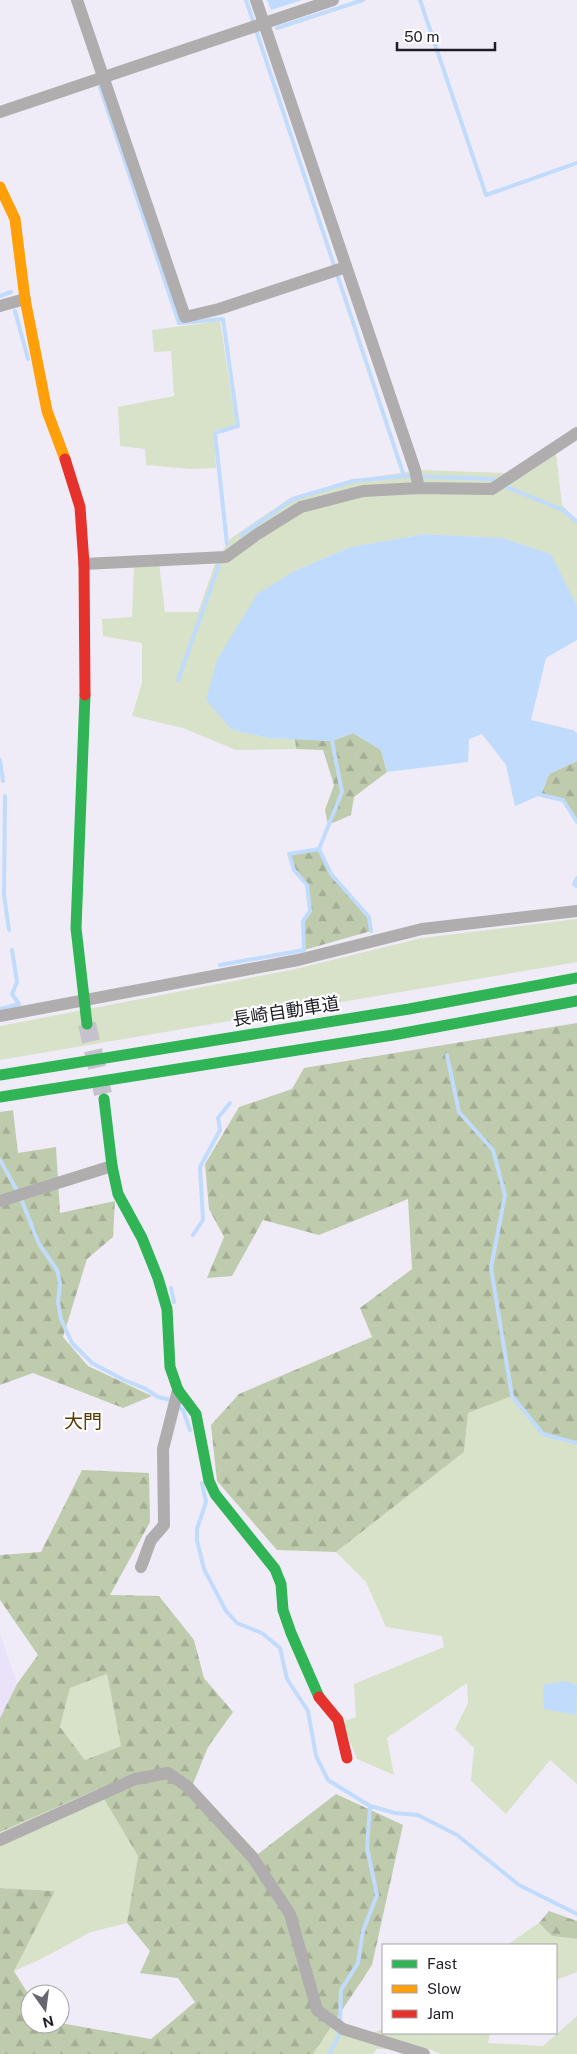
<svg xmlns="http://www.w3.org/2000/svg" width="577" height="2054" viewBox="0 0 577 2054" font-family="'Public Sans','Noto Sans JP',sans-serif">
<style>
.built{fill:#e9e2f9}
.green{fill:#d7e2c8}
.forest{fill:url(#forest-firs);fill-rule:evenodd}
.water{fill:#c1dbfc}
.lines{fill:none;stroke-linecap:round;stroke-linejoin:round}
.stream{stroke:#c1dbfc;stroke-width:4}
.secondary-tunnel{stroke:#c5c2cd;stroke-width:18;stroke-dasharray:18 9;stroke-linecap:butt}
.street{stroke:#afadae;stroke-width:12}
.fast{stroke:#30b455;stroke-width:11}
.slow{stroke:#ff9f0a;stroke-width:11}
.jam{stroke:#e5322d;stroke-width:11}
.labels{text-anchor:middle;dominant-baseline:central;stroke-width:4.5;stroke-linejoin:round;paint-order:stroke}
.street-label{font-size:18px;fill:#1f1c25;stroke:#fff}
.neighbourhood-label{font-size:19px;fill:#5f3a07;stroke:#fff}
</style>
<defs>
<pattern id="forest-firs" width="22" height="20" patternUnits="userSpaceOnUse" patternTransform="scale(1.25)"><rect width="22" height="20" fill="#bfcbad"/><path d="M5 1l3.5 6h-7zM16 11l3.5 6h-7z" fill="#a4ae95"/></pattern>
</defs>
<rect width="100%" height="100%" fill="#efecf7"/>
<path class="built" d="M0,1634l17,50 -17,34z"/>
<path class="green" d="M220,321l16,104 -22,6 2,37 -26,1 -44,-4 -1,-16 -25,-3 -2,-39 56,-11 -3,-45 -17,1 -2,-22z
M556,452l6,53 15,15v88l-27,-54 -48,-16 -78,-4 -73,13 -57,24 -62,159 37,8 26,1 1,10 -60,1 -53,-22 -51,-12 10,-33v-40l-39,-7 -1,-17 30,-2 2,-53 25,-1 6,49h33l17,-48 15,-25 60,-41 62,-18 69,-10 84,3z
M577,919v43l-577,98v-34l291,-56 131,-32z
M512,1396l31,38 34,9v341l-27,-24 -44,54 -35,-33 3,-33 -19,-19 13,-26 -1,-20 -80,55 7,37 -37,-16 -15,-37 14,-5 -2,-33 90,-37 -2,-11 -56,-9 -20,-45 -30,-30 128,-100 4,-39z
M107,1674l14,72 -36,14 -25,-33 10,-39z
M98,1789l40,67 -11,67 -36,9 -50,27 -27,12 41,-80 -55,-3v-56z
M539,1923l13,13 25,3v33l-21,8v-35h-49z
M577,2016v38h-136l-12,-5h-52l-4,5h-60l22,-33 31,14 17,-6v4h107l-2,10 55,3z"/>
<path class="forest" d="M353,733l28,17 6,22 -33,25 -3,18 -23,10 -3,-15 9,-25 -11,-35 -27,-1 -1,-10 37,2z
M577,761v61l-14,-22 -22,-5 8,-21z
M319,849l12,25 38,43 2,14 -67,19 -1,-29 7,-11 -3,-25 -13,-15 -5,-16z
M577,1023v420l-34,-9 -31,-38 -44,17 -4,39 -128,100 -59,-2 -60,-69 -6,-56 28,-31 133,-57 -12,-29 52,-39 -4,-70 -89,36 -56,-15 -31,56 -25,2 17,-41 -15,-28 -4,-45 34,-57 53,-18 12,-21z
M13,1110l5,43 38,-6 4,66 55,-12 -2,36 -26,22 -24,78 25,29 64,30 -29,12 -90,-35 -33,12v-273z
M82,1470l67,3 1,49 -40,73 49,1 35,44 10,38 29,34 -25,35 -15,37 65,70 78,-60 67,31 -31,140 -59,89h-313v-166l55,3 -41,80 16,26v27l30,-1 91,16 44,-37 -17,-24 -38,-5 10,-22 -23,-28 11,-67 -40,-67 -98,43v-114l17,-34 21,-29 -38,-55v-45l41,-3zM107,1674l14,72 -36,14 -25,-33 10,-39z
M549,1911l28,10v18l-25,-3 -13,-13z"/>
<path class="water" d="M267,0h35l-31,10z
M424,534l78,4 49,16 26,52v34l-31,18 -15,62 42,10 4,3v28l-28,13 -8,21 -26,11 -9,-41 -24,-31 -13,5 -1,23 -81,10 -6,-22 -28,-17 -21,8 -63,-3 -37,-8 -26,-30 11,-40 40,-66 37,-23 57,-24z
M565,1681l12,4 -1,30 -32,-6 -1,-24z"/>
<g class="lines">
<path class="stream" d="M246,0l158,476 89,3
M420,0l66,195 91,-32
M277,28l86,-28
M100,87l79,236 44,-4 15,107 -23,7 12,111
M0,296l11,-4
M15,311l13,48
M504,486l59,24 14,12
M241,535l52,-36 60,-18 51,-5
M178,680l42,-118
M0,760l3,21
M541,795l22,5 14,22
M5,796l-1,99 5,35
M319,849l12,25 38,43 2,14
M577,878l-3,6 3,2
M220,965l84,-15 -1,-29 7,-10 -3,-26 -13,-15 -5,-16 30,-5 23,-57 -10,-51
M0,1009l19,-5 -7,-10 5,-12 -5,-32
M447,1055l12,57 34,38 12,45 -14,73 21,128 31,38 34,9
M0,1160l20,36 19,48 18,26 3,13 -2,19 3,17 11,24 20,20 32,17 20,8 14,9 13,3 12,10 7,20
M193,1235l10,-15 -3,-53 20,-37 -2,-12 12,-15
M171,1288l3,14
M202,1483l4,19 -9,27v11l7,29 22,42 11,12 25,10 18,15 7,31 21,32 8,45 12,24 42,26 25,7 23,2 39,20 62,50 58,29
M340,2022l1,-32 17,-27 5,-32 14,-36 -10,-47 3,-42
M329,2054l10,-19 1,-6"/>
<path class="secondary-tunnel" d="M87,1024l16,70"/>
<path class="street" d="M77,0l108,317 34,-8 127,-42
M256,0l159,470 4,18
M0,112l333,-112
M0,306l25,-7
M84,564l142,-7 30,-22 45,-28 62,-16 56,-3 73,1 85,-56
M0,1016l298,-56 124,-31 155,-18
M0,1201l112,-35
M141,1567l10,-27 13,-15 -1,-76 15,-59
M0,1840l135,-61 33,-6 20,14 65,71 37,56 27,96 26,19 81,25"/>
<path class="fast" d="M85,695l-9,233 11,96
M0,1075l409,-66 168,-31
M0,1097l393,-62 184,-34
M104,1099l8,67 6,28 24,44 16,40 9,31 3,58 8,23 18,24 13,67 6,13 60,75 6,15 2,26 8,23 28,64"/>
<path class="slow" d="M0,187l15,32 10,80 22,112 18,48"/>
<path class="jam" d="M65,459l15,48 4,57 1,131
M319,1697l19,23 9,38"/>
</g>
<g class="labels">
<g class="street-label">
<text transform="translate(286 1011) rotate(-9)">長崎自動車道</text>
</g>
<g class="neighbourhood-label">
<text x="83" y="1421">大門</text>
</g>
</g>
<rect x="382" y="1944" width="175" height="90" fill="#ffffff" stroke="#a5a4a8"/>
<rect x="392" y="1960" width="25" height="8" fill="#30b455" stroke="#a5a4a8"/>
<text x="427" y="1969" font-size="15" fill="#1f1c25">Fast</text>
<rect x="392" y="1985" width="25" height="8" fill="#ff9f0a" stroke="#a5a4a8"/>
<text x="427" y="1994" font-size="15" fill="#1f1c25">Slow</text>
<rect x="392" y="2010" width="25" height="8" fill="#e5322d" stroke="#a5a4a8"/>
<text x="427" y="2019" font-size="15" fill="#1f1c25">Jam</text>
<g transform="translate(45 2009) rotate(166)"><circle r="24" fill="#ffffff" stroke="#a5a4a8"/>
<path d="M0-4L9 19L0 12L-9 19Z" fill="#68656e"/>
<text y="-8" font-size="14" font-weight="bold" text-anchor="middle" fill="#1f1c25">N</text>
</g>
<path d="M397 42v8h98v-8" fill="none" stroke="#1f1c25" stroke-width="2.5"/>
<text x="404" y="42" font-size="15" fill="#1f1c25" stroke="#ffffff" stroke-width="4" paint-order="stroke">50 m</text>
</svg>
